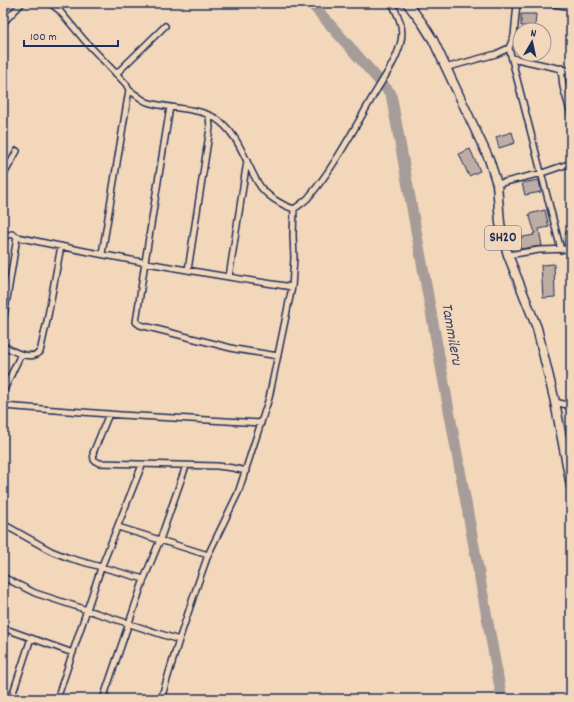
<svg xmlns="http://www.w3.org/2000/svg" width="574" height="702" viewBox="0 0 574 702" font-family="Dekko,sans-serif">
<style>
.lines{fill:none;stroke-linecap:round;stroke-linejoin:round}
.river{stroke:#a69c99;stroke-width:11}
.building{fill:#beada4;stroke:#1b2f5e}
.street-casing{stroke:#1b2f5e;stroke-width:8}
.primary-casing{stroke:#1b2f5e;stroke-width:11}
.street{stroke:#f3d7ba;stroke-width:5}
.primary{stroke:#f3d7ba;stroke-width:8}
.labels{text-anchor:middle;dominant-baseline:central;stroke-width:3.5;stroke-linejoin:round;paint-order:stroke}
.shield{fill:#f3d7ba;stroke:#5c617a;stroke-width:1}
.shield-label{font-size:14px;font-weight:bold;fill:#1b2f5e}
.water-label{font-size:16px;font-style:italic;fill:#37456a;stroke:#f3d7ba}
</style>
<rect width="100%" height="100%" fill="#f3d7ba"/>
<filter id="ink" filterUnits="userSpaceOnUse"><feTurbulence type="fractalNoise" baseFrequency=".025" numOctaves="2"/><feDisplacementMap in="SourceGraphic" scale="8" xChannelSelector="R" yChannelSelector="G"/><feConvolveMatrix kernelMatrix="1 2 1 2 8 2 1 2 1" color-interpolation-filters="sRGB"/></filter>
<g filter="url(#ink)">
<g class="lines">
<path class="river" d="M311,3l80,91 111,605"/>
</g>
<path class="building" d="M521,14h15l-1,12h-14z
M512,132l3,11 -16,5 -3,-11z
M470,149l10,22 -11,5 -10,-22z
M539,180l2,12 -16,3 -3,-12z
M545,210l4,17 -10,2 3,17 -22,3 -2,-11 16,-3 -1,-2h2l-6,-19z
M566,231l5,1v13l-7,-1z
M554,264l1,33 -12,1 -2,-33z"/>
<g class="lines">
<g class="street-casing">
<path id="street" d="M50,3l9,7 26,31 41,43 3,6 -27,164
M548,3l23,4
M3,23l19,-20
M509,48l52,202
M512,58l59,13
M445,68l51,-14 13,-6 5,-12 3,-33
M561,68l2,19 8,28
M116,74l49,-48
M129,90c6,4 12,9 18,12 20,7 50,5 68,16 23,14 30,43 43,65 7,12 23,22 36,26
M170,107l-25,155 -9,60 4,3 95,24 43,7
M3,176l14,-25
M497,184l45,-11 29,-10
M3,240l2,-4 7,-2 5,3c91,20 183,36 275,50
M508,255l31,-5 32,-1
M188,270l22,-142 -1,-12
M229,277l18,-116
M3,323l14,-86
M3,345c9,6 27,16 37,7l7,-31 14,-75
M3,392l18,-38
M555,402l16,4
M3,406l118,9 140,8
M109,414l-16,39 1,7 5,3 118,3 16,2 13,3
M3,524l48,27 18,7 75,21
M118,527l90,28
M3,577l32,16 144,47
M3,628l70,25
M11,699l20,-61
M57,699l44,-131 41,-103
M103,699l41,-120 16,-39 26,-74
M161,699l18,-59 17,-51 12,-34 30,-62 31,-95 23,-111 2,-29 -1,-23 1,-26c5,-4 10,-7 14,-11 25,-29 45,-67 64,-100 10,-18 25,-37 29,-57 3,-15 -3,-25 -9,-38"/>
</g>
<g class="primary-casing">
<path id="primary" d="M407,3l16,21 10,16 56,119 8,25 3,39 4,18 4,14 29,73 18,74 16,84"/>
</g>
<use href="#street" class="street"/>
<use href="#primary" class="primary"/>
</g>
</g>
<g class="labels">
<rect class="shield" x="485" y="226" width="36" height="24" rx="3"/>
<g class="shield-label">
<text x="503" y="238">SH20</text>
</g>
<g class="water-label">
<text transform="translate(451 334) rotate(80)">Tammileru</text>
</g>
</g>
<rect width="574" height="702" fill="none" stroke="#f3d7ba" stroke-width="16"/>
<rect x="8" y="8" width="558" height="686" fill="none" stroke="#1b2f5e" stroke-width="1.5" filter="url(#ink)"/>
<g transform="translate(532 42) rotate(9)"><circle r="19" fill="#f3d7ba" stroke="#9d9495"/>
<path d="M0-3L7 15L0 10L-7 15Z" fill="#1b2f5e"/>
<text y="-6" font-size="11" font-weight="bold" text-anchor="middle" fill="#1b2f5e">N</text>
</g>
<path d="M24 40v6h94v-6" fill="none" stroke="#1b2f5e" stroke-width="2"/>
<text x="30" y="40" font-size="12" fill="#1b2f5e" stroke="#f3d7ba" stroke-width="3" paint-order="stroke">100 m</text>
</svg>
